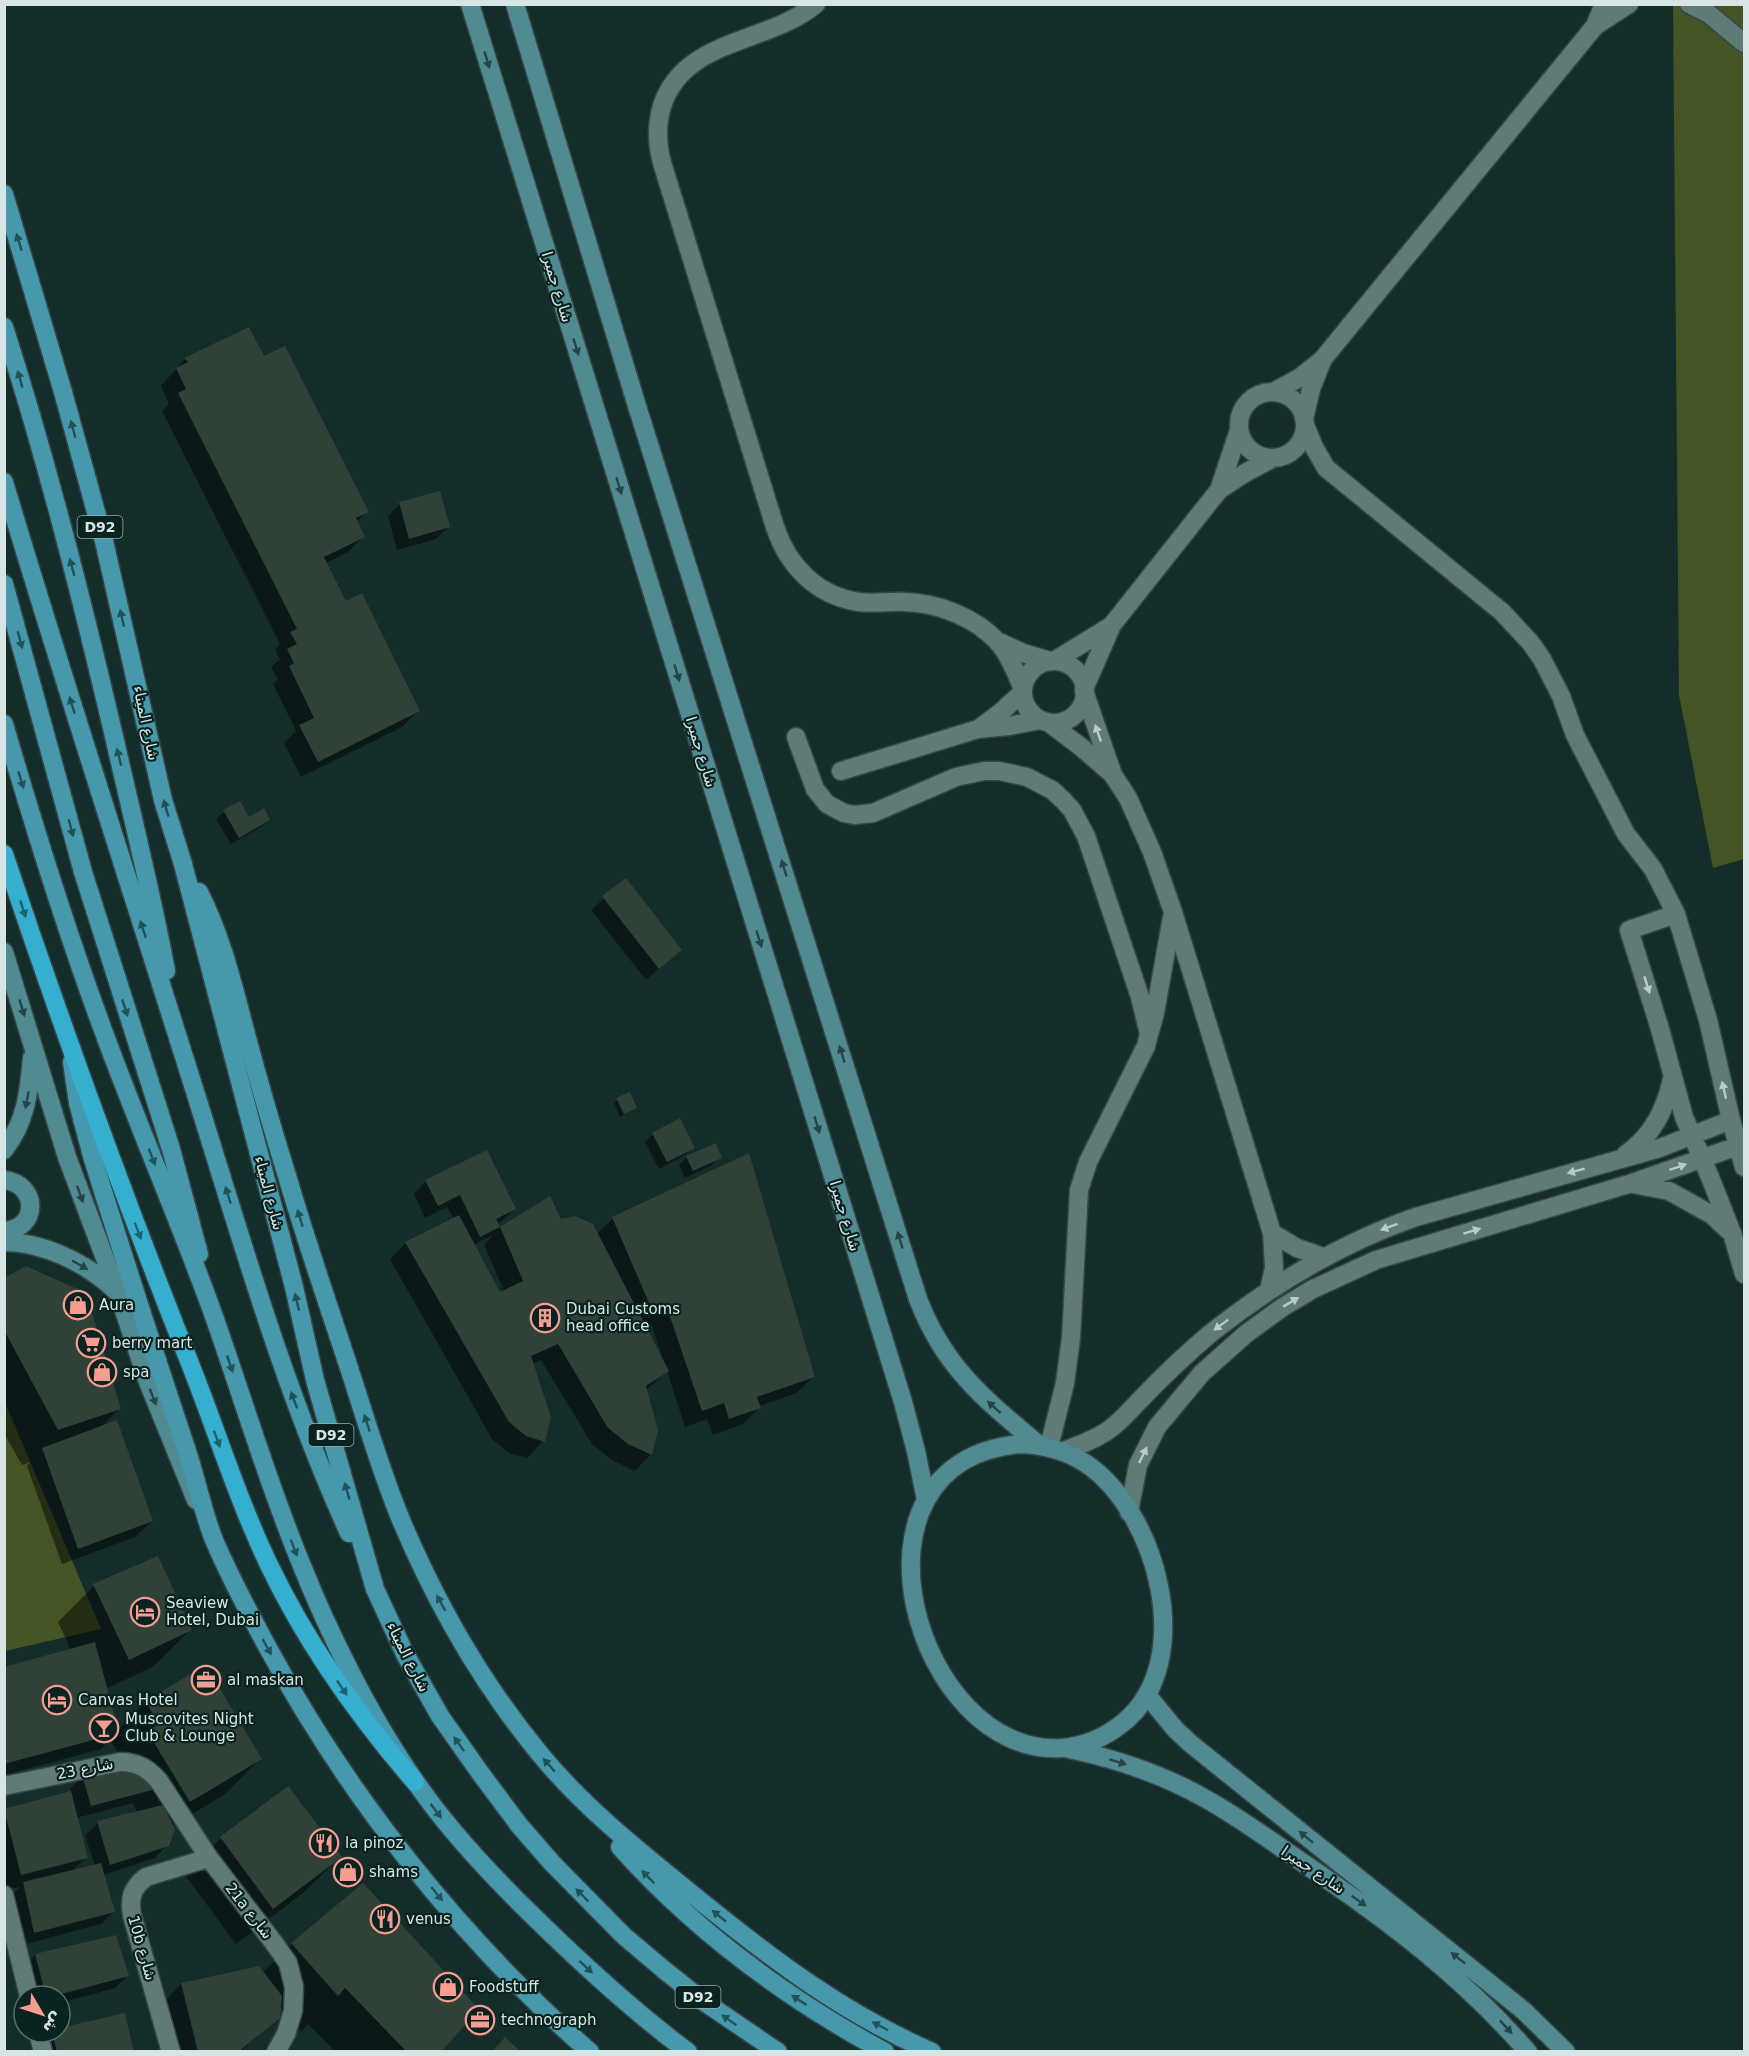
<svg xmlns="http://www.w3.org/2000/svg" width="1749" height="2056" viewBox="0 0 1749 2056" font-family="'DejaVu Sans',Cairo,sans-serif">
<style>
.green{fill:#445424}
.shadow{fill:#0007;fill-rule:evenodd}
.building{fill:#304237}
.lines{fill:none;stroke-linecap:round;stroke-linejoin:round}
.street-casing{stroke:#344746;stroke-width:21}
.secondary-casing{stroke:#344746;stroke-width:21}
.primary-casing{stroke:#344746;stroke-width:21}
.highway-casing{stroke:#344746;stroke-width:21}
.street{stroke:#5f7a77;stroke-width:18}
.secondary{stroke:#528a91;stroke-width:18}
.primary{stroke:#4699ac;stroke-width:18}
.highway{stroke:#35aecf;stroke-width:18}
.oneway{fill:#234748}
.oneway2{fill:#225259}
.oneway3{fill:#b9cbc9}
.oneway4{fill:#1d626f}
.labels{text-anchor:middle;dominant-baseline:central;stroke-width:4.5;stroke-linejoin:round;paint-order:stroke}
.shield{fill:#0a2321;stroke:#9aacaa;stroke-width:1.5}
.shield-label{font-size:14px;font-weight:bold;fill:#d7e6e4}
.street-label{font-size:15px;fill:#d7e6e4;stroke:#0a2321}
.poi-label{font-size:15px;fill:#d7e6e4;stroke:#0a2321;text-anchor:start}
</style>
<rect width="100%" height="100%" fill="#142d2b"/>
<path class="green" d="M1673,5h71v854l-31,9 -34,-173z
M4,1400l97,229 -96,22h-1z"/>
<path class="shadow" d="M263,358l104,154 -11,10 7,14 -16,17 -21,10 19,40 73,108 -16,16 -101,50 -17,-34 12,-12 -23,-47 5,-5 -7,-12 9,-8 -5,-9 5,-6 -118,-233 7,-7 -8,-18 24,-27z
M400,504l49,22 -13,13 -39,11 -9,-34z
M224,812l24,7h21l-8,8 -30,17 -15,-25z
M625,880l55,70 -34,30 -55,-70z
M617,1100l18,7 -15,10 -6,-14z
M653,1134l40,13 -8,8 -26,14 -14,-27z
M687,1157h33l-8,8 -27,13 -6,-13z
M426,1181l88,28 -12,12 -5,3 2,5 51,-31 10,23 37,13 16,-16 201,158 -17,17 -38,13v2l-16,16 -30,11 -6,-16 -22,8 -18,-56 -22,20 6,63 -16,17 -23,-11 -20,-16 -51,-84 -9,4 18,53 -7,24 -16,17 -18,-5 -17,-14 -102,-180 16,-16 48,-24 -7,-12 -22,11 -11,-24zM493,1235l-9,10 20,46 -5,3 -26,-49zM651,1324l11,32 -2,1 -17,-32z
M4,1280l115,129 -20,20 53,92 -17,16 -73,27 -35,-98 3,-4 -8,3 -18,-32z
M94,1586l96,44 -36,36 -48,23 11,42 29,-29 59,-35 55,92 -36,36 -52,31 -5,19 -12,13 -52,17 10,37 -12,12 -79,21 -11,-49 9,-9 -16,3v-79l67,-18 -1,-4 12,-13 40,-17 -12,-19 -9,9 -97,26v-107l67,-18 -13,-28zM133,1803l5,10 -40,10 -13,12 10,31 -23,5 15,-14 -11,-39z
M288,1788l52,69 -37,36 -67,51 -51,-69 36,-37z
M363,1885l76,167h-103l-28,-28 -7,7 -21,-24 -1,10 -39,35h-62l-13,-51 16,-17 81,-11 30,-29z
M35,1955l92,21 -12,12 -55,15v-7h-29l-8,-28z
M60,2029l73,23h-96l-1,-4 15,-16h9z"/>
<path class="building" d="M249,327l15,29 21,-10 84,166 -13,6 9,19 -41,20 22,44 16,-8 58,118 -102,51 -19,-37 15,-7 -25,-52 5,-3 -7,-14 10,-5 -7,-12 7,-3 -119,-236 8,-4 -10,-21 12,-6 -4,-4z
M440,491l10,36 -41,12 -10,-37z
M240,801l9,16 15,-9 6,12 -31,18 -16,-28z
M626,878l56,72 -23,19 -57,-73z
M630,1092l7,16 -13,6 -8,-16z
M680,1118l15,30 -28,14 -15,-29z
M716,1143l6,15 -29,13 -7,-15z
M487,1150l29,59 -20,10 4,8 -20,10 -20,-42 -22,11 -13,-26z
M749,1153l66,224 -58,20 4,11 -32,11 -5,-16 -22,8 -35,-103 -15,2 -40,-93z
M550,1196l11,23 14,-3 18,8 76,147 -23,15 12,44 -6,25 -24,-11 -20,-16 -50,-84 -27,12 20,61 -6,25 -19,-6 -17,-14 -104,-180 54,-27 41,77 23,-11 -23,-54z
M26,1266l60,27 35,116 -63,21 -54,-100v-52z
M117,1420l36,101 -75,28 -36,-101z
M158,1556l34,74 -63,30 -36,-76z
M95,1642l24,91 -115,31v-97z
M206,1665l56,94 -72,43 -43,-71 12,-7 -14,-23z
M115,1767l24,6 9,7 4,10 -61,16 -9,-31z
M288,1786l54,71 -69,52 -53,-72z
M71,1791l17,67 -67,17 -17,-66z
M163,1805l12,24 -6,17 -59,19 -13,-44z
M101,1863l14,49 -81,21 -11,-51z
M363,1883l116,126 -38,43h-34l-62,-64 -7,8 -47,-53z
M116,1935l13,41 -75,20h-8l-11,-42z
M259,1966l23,30 -2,22 -42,34h-40l-17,-69z
M125,2013l9,39h-77l-5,-20h8v-4z
M505,2037l16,15h-29z"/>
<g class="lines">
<g class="street-casing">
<path id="street" d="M816,4c-48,40 -132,34 -154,102 -6,20 -5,40 1,60l112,361c13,39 42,69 84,75 16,2 31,-1 46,0 33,1 69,15 92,39 12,13 19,32 26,48
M1689,4l20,10 35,29
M1595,26l34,-22
M1239 425a33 33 0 1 1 66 0a33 33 0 1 1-66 0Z
M1273,392l26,-14 23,-18 273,-334 9,-22
M1304,419l7,-30 11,-28
M1305,425l9,22 12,21 176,144 28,30 12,17 19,37 14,39 51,99 27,35 23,45 32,106 23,100 13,47
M1219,490l26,-17 28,-15
M997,641l26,12 27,8
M1054,661l57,-35
M1023 692a31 31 0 1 1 62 0a31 31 0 1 1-62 0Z
M1084,689l28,-64 107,-135 20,-60
M1084,691l29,84 15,23 24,54 21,60 99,321 2,35 -5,22
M1048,722l33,25 30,26
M980,728l21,-16 22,-20
M796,737l19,52 12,15 17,9 10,2 19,-2 83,-36 28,-6h15l28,6 25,13 11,10 9,10 14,26 54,161 9,37 -3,12 -58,116 -9,28 -8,148 -6,45 -16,64
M841,771l137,-42 31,-3 31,-6
M1676,914l-47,16 31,99 24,88 26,60 22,56 12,41
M1150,1031l5,-18 17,-96
M1625,1155c27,-19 40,-44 47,-76
M1633,1184l36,7 43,24 16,15
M1272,1233l25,15 26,9
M1063,1451c15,-5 28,-10 41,-18 14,-8 26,-23 37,-34 22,-23 45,-45 70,-66 62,-49 130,-90 205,-116l244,-69 71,-28
M1129,1512l9,-47 19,-38 45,-54 45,-40 36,-26 30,-18 63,-29 256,-77 106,-37
M4,1786l116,-24c17,0 28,6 39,19l50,77 65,85 14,20 6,24 -1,24 -7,23 -10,18
M4,1895l25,101
M38,2032l5,20
M171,2052l-39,-137c-3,-17 0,-27 14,-38l63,-19"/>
</g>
<g class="secondary-casing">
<path id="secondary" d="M470,4l433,1398 13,49 10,49
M515,4l122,402 281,893c26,68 66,100 120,145
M4,952l63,205 51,136 30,89 48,118
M4,1150c22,-28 25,-58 28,-92
M4,1180c35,4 35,49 0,51
M4,1242c40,0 84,22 112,49
M1021,1444c23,1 44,6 64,19 72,47 113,198 39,259 -18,15 -39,24 -62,26 -146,10 -232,-288 -41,-304z
M1147,1695l28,34 16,15 307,246 26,21 42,41
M1069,1749c48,10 95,26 137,50 36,20 69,45 103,68 80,54 155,111 219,185"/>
</g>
<g class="primary-casing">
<path id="primary" d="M4,194l59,198 41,149 59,259 20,64 23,88 88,335 21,93 60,209 30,65 35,62 41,58 38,51 33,38 72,73 39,33 40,32 75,51
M4,327c44,137 79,277 112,418 17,75 36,150 50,226
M4,482c60,201 125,400 188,600 48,152 91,306 157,451
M4,584l79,288 88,277 28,105
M4,724c30,103 62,206 99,306 34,93 74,185 108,278 30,84 55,170 89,253 29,73 71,158 117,223 33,48 74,91 116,132 49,48 100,95 155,136
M199,892c23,45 34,93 47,142 13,49 27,97 42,145 19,65 41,128 62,192 16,49 31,101 51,149 35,83 82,165 139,234 46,56 103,100 158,145 75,61 145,114 234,153
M72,1062l6,41 14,53c30,96 61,193 93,289 11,31 17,65 29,95 16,37 35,73 54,108 82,151 192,290 322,404
M620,1847c75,84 166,151 265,205"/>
</g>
<g class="highway-casing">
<path id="highway" d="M4,854c56,167 116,333 181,497 29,71 51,145 84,214 38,79 89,151 146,217"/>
</g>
<use href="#street" class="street"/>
<use href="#secondary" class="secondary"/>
<use href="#primary" class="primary"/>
<use href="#highway" class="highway"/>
</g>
<defs><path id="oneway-solid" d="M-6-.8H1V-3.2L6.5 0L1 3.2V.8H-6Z" transform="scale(1.5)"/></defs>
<g class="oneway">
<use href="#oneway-solid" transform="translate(487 60) rotate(73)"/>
<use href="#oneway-solid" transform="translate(576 347) rotate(73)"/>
<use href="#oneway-solid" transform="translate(619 486) rotate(73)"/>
<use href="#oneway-solid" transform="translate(677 673) rotate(73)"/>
<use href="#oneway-solid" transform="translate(784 868) rotate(-107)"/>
<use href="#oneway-solid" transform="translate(759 939) rotate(73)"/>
<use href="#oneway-solid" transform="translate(22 1008) rotate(73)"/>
<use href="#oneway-solid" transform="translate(842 1054) rotate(-107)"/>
<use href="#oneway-solid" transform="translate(27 1100) rotate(101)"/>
<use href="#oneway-solid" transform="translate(817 1125) rotate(73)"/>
<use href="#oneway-solid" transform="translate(80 1194) rotate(70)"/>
<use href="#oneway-solid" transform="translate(900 1240) rotate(-107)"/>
<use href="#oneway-solid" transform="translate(80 1265) rotate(29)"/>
<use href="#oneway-solid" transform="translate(153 1397) rotate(69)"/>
<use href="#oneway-solid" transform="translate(994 1407) rotate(-138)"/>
<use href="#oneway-solid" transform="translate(1118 1762) rotate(17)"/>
<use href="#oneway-solid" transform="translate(1306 1837) rotate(-141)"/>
<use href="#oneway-solid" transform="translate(1359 1901) rotate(35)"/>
<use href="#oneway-solid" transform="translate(1458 1958) rotate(-142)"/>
<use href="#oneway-solid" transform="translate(1506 2027) rotate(47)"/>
</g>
<g class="oneway2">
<use href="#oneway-solid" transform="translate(19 242) rotate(-107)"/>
<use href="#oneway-solid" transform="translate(20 379) rotate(-106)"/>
<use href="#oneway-solid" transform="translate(73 429) rotate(-105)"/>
<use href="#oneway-solid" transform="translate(72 567) rotate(-105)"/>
<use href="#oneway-solid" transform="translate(122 618) rotate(-103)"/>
<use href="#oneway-solid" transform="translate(20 640) rotate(75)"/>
<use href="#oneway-solid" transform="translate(72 705) rotate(-107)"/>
<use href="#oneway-solid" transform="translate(119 757) rotate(-104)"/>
<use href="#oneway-solid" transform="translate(21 780) rotate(73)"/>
<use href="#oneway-solid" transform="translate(166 808) rotate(-106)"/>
<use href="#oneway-solid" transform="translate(71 828) rotate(75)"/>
<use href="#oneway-solid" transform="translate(143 929) rotate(-108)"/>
<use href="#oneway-solid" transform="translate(125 1008) rotate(72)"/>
<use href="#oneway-solid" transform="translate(152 1157) rotate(69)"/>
<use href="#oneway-solid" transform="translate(228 1195) rotate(-108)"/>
<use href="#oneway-solid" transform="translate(300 1218) rotate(-107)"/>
<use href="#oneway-solid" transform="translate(297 1302) rotate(-103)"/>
<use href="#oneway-solid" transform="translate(230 1364) rotate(71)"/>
<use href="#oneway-solid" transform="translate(294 1400) rotate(-110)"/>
<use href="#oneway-solid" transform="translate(367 1423) rotate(-108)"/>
<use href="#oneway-solid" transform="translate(347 1491) rotate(-106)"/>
<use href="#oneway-solid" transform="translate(294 1548) rotate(69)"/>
<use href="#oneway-solid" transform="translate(441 1603) rotate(-119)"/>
<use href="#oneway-solid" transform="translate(267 1647) rotate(61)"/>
<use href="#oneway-solid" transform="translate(459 1744) rotate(-125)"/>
<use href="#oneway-solid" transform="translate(549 1765) rotate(-131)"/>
<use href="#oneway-solid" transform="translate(436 1811) rotate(53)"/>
<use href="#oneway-solid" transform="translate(648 1877) rotate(-134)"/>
<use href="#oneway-solid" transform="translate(437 1894) rotate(51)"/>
<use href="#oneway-solid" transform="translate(582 1895) rotate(-134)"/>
<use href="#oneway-solid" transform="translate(719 1916) rotate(-141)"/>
<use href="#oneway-solid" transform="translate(586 1967) rotate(43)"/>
<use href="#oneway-solid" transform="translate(799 2000) rotate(-147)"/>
<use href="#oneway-solid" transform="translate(729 2020) rotate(-145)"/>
<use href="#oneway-solid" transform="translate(880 2026) rotate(-152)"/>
</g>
<g class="oneway3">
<use href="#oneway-solid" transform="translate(1098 733) rotate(-109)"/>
<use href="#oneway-solid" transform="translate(1647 985) rotate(73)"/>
<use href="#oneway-solid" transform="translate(1724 1090) rotate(-103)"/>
<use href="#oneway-solid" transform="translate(1678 1167) rotate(-19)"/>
<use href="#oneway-solid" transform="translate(1576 1171) rotate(165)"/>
<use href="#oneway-solid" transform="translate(1389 1227) rotate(160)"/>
<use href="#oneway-solid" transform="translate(1472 1231) rotate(-17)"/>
<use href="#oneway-solid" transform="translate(1291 1302) rotate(-31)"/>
<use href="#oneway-solid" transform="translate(1221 1325) rotate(143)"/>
<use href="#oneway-solid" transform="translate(1143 1455) rotate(-64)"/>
</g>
<g class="oneway4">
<use href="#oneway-solid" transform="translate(23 909) rotate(72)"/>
<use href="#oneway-solid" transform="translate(138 1231) rotate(69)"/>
<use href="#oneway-solid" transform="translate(217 1439) rotate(70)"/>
<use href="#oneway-solid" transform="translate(342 1688) rotate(56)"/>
</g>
<defs>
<g id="shop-ring" transform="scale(1.5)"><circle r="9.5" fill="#0a2321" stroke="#f59d90" stroke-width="1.5"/><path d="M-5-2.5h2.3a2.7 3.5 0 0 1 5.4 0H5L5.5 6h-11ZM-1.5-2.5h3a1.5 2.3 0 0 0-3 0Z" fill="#f59d90"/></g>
<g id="building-ring" transform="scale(1.5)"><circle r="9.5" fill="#0a2321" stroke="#f59d90" stroke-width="1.5"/><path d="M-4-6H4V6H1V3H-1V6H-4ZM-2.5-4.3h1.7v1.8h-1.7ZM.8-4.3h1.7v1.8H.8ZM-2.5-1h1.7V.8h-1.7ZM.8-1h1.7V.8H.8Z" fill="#f59d90"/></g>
<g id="supermarket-ring" transform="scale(1.5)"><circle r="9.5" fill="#0a2321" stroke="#f59d90" stroke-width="1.5"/><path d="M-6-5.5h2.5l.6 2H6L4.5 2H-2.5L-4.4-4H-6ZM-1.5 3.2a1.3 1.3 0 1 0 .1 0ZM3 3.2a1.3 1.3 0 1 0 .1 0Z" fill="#f59d90"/></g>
<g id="hotel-ring" transform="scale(1.5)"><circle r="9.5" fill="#0a2321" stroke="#f59d90" stroke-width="1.5"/><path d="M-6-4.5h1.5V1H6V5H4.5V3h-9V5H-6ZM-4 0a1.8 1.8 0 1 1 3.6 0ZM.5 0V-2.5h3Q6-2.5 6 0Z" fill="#f59d90"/></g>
<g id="office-ring" transform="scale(1.5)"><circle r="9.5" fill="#0a2321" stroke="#f59d90" stroke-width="1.5"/><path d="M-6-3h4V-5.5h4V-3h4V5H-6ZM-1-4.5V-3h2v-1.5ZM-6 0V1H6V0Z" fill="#f59d90"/></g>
<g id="bar-ring" transform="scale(1.5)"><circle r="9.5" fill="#0a2321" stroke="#f59d90" stroke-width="1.5"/><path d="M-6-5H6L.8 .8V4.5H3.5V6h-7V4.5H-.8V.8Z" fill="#f59d90"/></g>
<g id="restaurant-ring" transform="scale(1.5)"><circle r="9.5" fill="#0a2321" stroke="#f59d90" stroke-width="1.5"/><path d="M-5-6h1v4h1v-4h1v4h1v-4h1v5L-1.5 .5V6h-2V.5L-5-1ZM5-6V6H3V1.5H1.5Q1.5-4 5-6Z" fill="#f59d90"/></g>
</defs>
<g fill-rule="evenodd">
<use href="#shop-ring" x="78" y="1305"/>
<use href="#building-ring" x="545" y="1318"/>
<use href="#supermarket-ring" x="91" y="1343"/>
<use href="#shop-ring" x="102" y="1372"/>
<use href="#hotel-ring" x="145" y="1612"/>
<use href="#office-ring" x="206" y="1680"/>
<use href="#hotel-ring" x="57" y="1700"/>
<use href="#bar-ring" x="104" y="1728"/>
<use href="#restaurant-ring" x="324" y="1843"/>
<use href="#shop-ring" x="348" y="1872"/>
<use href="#restaurant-ring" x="385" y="1919"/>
<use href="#shop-ring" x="448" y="1987"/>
<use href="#office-ring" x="480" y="2020"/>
</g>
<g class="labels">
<g class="shield">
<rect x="77.5" y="516" width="45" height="22" rx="4.5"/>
<rect x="308.5" y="1424" width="45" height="22" rx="4.5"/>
<rect x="675.5" y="1986" width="45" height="22" rx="4.5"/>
</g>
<g class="shield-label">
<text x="100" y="527">D92</text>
<text x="331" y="1435">D92</text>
<text x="698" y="1997">D92</text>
</g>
<g class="street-label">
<text transform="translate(557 287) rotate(73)">شارع جميرا</text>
<text transform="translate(146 723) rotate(78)">شارع الميناء</text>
<text transform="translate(701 752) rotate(73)">شارع جميرا</text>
<text transform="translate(269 1193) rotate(75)">شارع الميناء</text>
<text transform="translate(845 1216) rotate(73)">شارع جميرا</text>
<text transform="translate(408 1657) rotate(63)">شارع الميناء</text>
<text transform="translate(85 1769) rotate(-11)">شارع 23</text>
<text transform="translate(1313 1870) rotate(34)">شارع جميرا</text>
<text transform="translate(249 1911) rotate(52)">21a شارع</text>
<text transform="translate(142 1948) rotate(74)">10b شارع</text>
</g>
<g class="poi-label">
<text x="99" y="1305">Aura</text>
<text x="566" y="1309">Dubai Customs<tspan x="566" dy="17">head office</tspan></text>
<text x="112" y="1343">berry mart</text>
<text x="123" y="1372">spa</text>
<text x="166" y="1603">Seaview<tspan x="166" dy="17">Hotel, Dubai</tspan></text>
<text x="227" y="1680">al maskan</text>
<text x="78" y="1700">Canvas Hotel</text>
<text x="125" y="1719">Muscovites Night<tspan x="125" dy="17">Club &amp; Lounge</tspan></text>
<text x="345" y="1843">la pinoz</text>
<text x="369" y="1872">shams</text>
<text x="406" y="1919">venus</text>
<text x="469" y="1987">Foodstuff</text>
<text x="501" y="2020">technograph</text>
</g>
</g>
<rect width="1749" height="2056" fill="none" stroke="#d7e6e4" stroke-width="12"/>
<g transform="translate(42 2014) rotate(129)"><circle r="28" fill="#0a2321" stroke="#5c716f" stroke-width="1.5"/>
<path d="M0-4.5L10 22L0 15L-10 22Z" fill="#f59d90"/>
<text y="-9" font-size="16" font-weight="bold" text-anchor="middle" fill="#d7e6e4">ش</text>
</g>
</svg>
